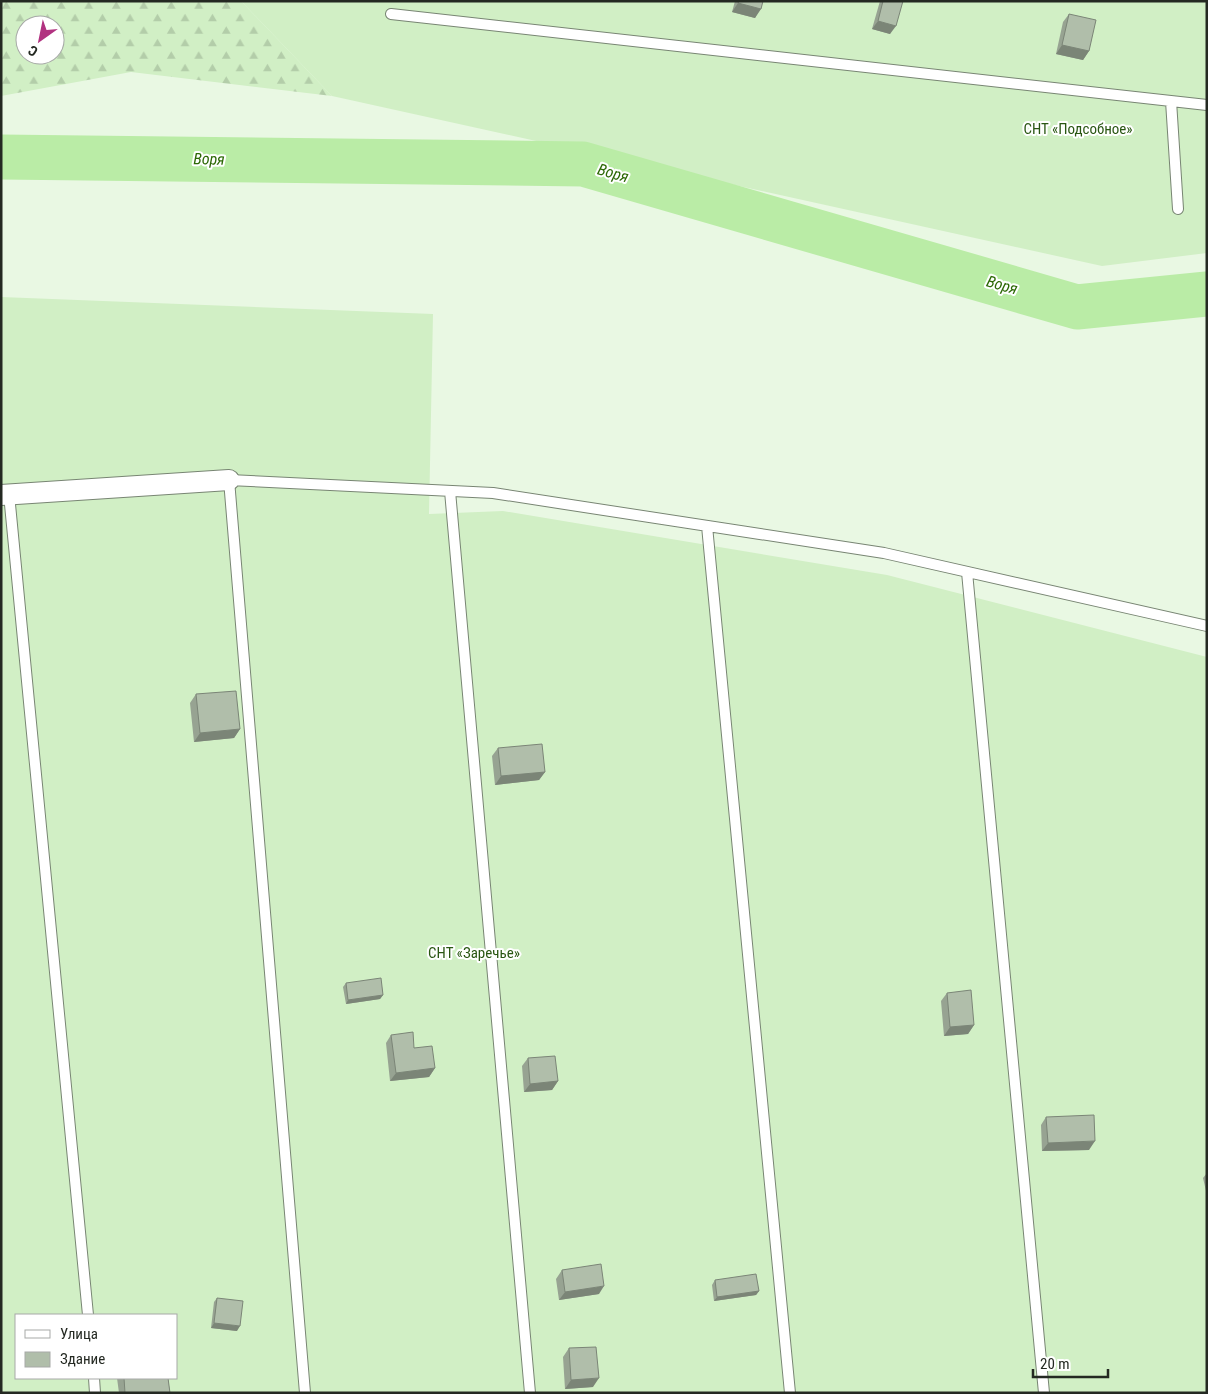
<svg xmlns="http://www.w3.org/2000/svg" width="1208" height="1394" viewBox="0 0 1208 1394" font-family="'Roboto Condensed',sans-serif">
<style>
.forest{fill:url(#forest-firs);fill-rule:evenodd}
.garden{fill:#d1efc5;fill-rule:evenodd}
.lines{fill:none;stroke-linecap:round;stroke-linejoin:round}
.river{stroke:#baeca6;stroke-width:45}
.lane-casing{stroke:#788573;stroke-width:12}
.street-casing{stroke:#788573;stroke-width:22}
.lane{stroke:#fff;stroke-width:10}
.street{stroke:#fff;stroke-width:20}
.wall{fill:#97a392}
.shaded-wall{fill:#7b8577}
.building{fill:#b0beaa;stroke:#7b8577}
.labels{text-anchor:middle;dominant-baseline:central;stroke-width:4;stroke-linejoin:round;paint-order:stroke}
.park-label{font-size:15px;fill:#295612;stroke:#fff}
.water-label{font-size:16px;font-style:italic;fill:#2c6805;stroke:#fff}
</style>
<defs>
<pattern id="forest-firs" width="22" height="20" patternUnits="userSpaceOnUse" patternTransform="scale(1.25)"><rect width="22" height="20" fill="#d1efc5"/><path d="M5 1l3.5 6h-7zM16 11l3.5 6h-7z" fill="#b3cda9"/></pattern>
</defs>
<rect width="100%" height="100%" fill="#e9f8e3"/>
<path class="forest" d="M1,1h240l91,95 -201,-24 -130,24zM25,25h30v30h-30z"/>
<path class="garden" d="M241,1h966v252l-105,13 -770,-170z
M1,297l432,17 -4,200 74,-3 384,64 320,82v736h-1206zM16,1315h160v63h-160z"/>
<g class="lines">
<path class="river" d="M1,157l582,7 494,143 130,-13"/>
<g class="lane-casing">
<path id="lane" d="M391,14l816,91
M1171,101l7,108
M450,491l80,902
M9,494l79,821
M707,526l83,867
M967,572l77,821
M94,1378l1,15
M305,1393l-76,-913 264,13 391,60 323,73"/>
</g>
<g class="street-casing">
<path id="street" d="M1,495l228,-15"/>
</g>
<use href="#lane" class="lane"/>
<use href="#street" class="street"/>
</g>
<path class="wall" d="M735,1h28l-8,17 -23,-6z
M880,1h23l-13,33 -18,-5z
M1069,14l20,37 -6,9 -27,-6 7,-32z
M196,694l44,35 -6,9 -40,4 -4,-39z
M498,748l47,24 -6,8 -44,5 -3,-29z
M346,983l37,12 -3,4 -34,5 -3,-17z
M947,993l27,32 -6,9 -24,2 -3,-35z
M391,1035l23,13 21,20 -6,9 -39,4 -4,-38z
M528,1058l30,23 -6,9 -28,2 -2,-26z
M1046,1117l43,33 -47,1 -1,-26z
M1207,1173v22l-4,-17z
M562,1270l37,24 -40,6 -3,-21z
M715,1280l44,11 -3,4 -42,6 -2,-16z
M217,1298l20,33 -26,-3 3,-26z
M569,1348l24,39 -28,2 -2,-32z
M117,1378h51l2,15h-51z"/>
<path class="shaded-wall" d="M738,3l23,6 -6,9 -23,-6z
M878,21l18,5 -6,8 -18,-5z
M1062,45l27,6 -6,9 -27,-6z
M240,729l-6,9 -40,4 6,-9z
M545,772l-6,8 -44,5 6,-9z
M383,995l-3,4 -34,5 2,-4z
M974,1025l-6,9 -24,2 6,-9z
M435,1068l-6,9 -39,4 6,-8z
M558,1081l-6,9 -28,2 6,-8z
M1095,1141l-6,9 -47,1 6,-8z
M604,1286l-5,8 -40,6 6,-8z
M759,1291l-3,4 -42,6 3,-4z
M214,1323l26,3 -3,5 -26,-3z
M599,1378l-6,9 -28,2 6,-9z"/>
<path class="building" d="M739,1h24l-2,8 -23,-6z
M883,1h20l-7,25 -18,-5z
M1069,14l27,6 -7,31 -27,-6z
M236,691l4,38 -40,4 -4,-39z
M542,744l3,28 -44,4 -3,-28z
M381,978l2,17 -35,5 -2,-17z
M971,990l3,35 -24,2 -3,-34z
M413,1032l1,16 18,-2 3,22 -39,5 -5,-38z
M555,1056l3,25 -28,3 -2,-26z
M1094,1115l1,26 -47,2 -2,-26z
M601,1264l3,22 -39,6 -3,-22z
M756,1274l3,17 -42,6 -2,-17z
M217,1298l26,3 -3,25 -26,-3z
M596,1347l3,31 -28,2 -2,-32z
M124,1378h44l2,15h-45z"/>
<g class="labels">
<g class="park-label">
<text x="1078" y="129">СНТ «Подсобное»</text>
<text x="474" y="953">СНТ «Заречье»</text>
</g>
<g class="water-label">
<text transform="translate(209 159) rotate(1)">Воря</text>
<text transform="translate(613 173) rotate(16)">Воря</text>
<text transform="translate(1002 285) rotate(16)">Воря</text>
</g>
</g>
<rect width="1208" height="1394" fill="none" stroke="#242922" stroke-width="5"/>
<rect x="15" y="1314" width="162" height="65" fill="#ffffff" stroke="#a7a9a7"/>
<rect x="25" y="1330" width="25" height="8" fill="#ffffff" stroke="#a7a9a7"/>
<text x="60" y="1339" font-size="15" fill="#242922">Улица</text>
<rect x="25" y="1352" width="25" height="15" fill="#b0beaa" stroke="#a7a9a7"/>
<text x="60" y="1364" font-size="15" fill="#242922">Здание</text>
<g transform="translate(40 40) rotate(213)"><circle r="24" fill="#ffffff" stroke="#a7a9a7"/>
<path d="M0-4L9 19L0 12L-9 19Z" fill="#b13280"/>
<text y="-8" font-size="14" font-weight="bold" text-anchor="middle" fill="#242922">С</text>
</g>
<path d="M1033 1369v8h75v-8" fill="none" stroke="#242922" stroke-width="2.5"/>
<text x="1040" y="1369" font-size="15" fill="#242922" stroke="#ffffff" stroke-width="4" paint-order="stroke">20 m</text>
</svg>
